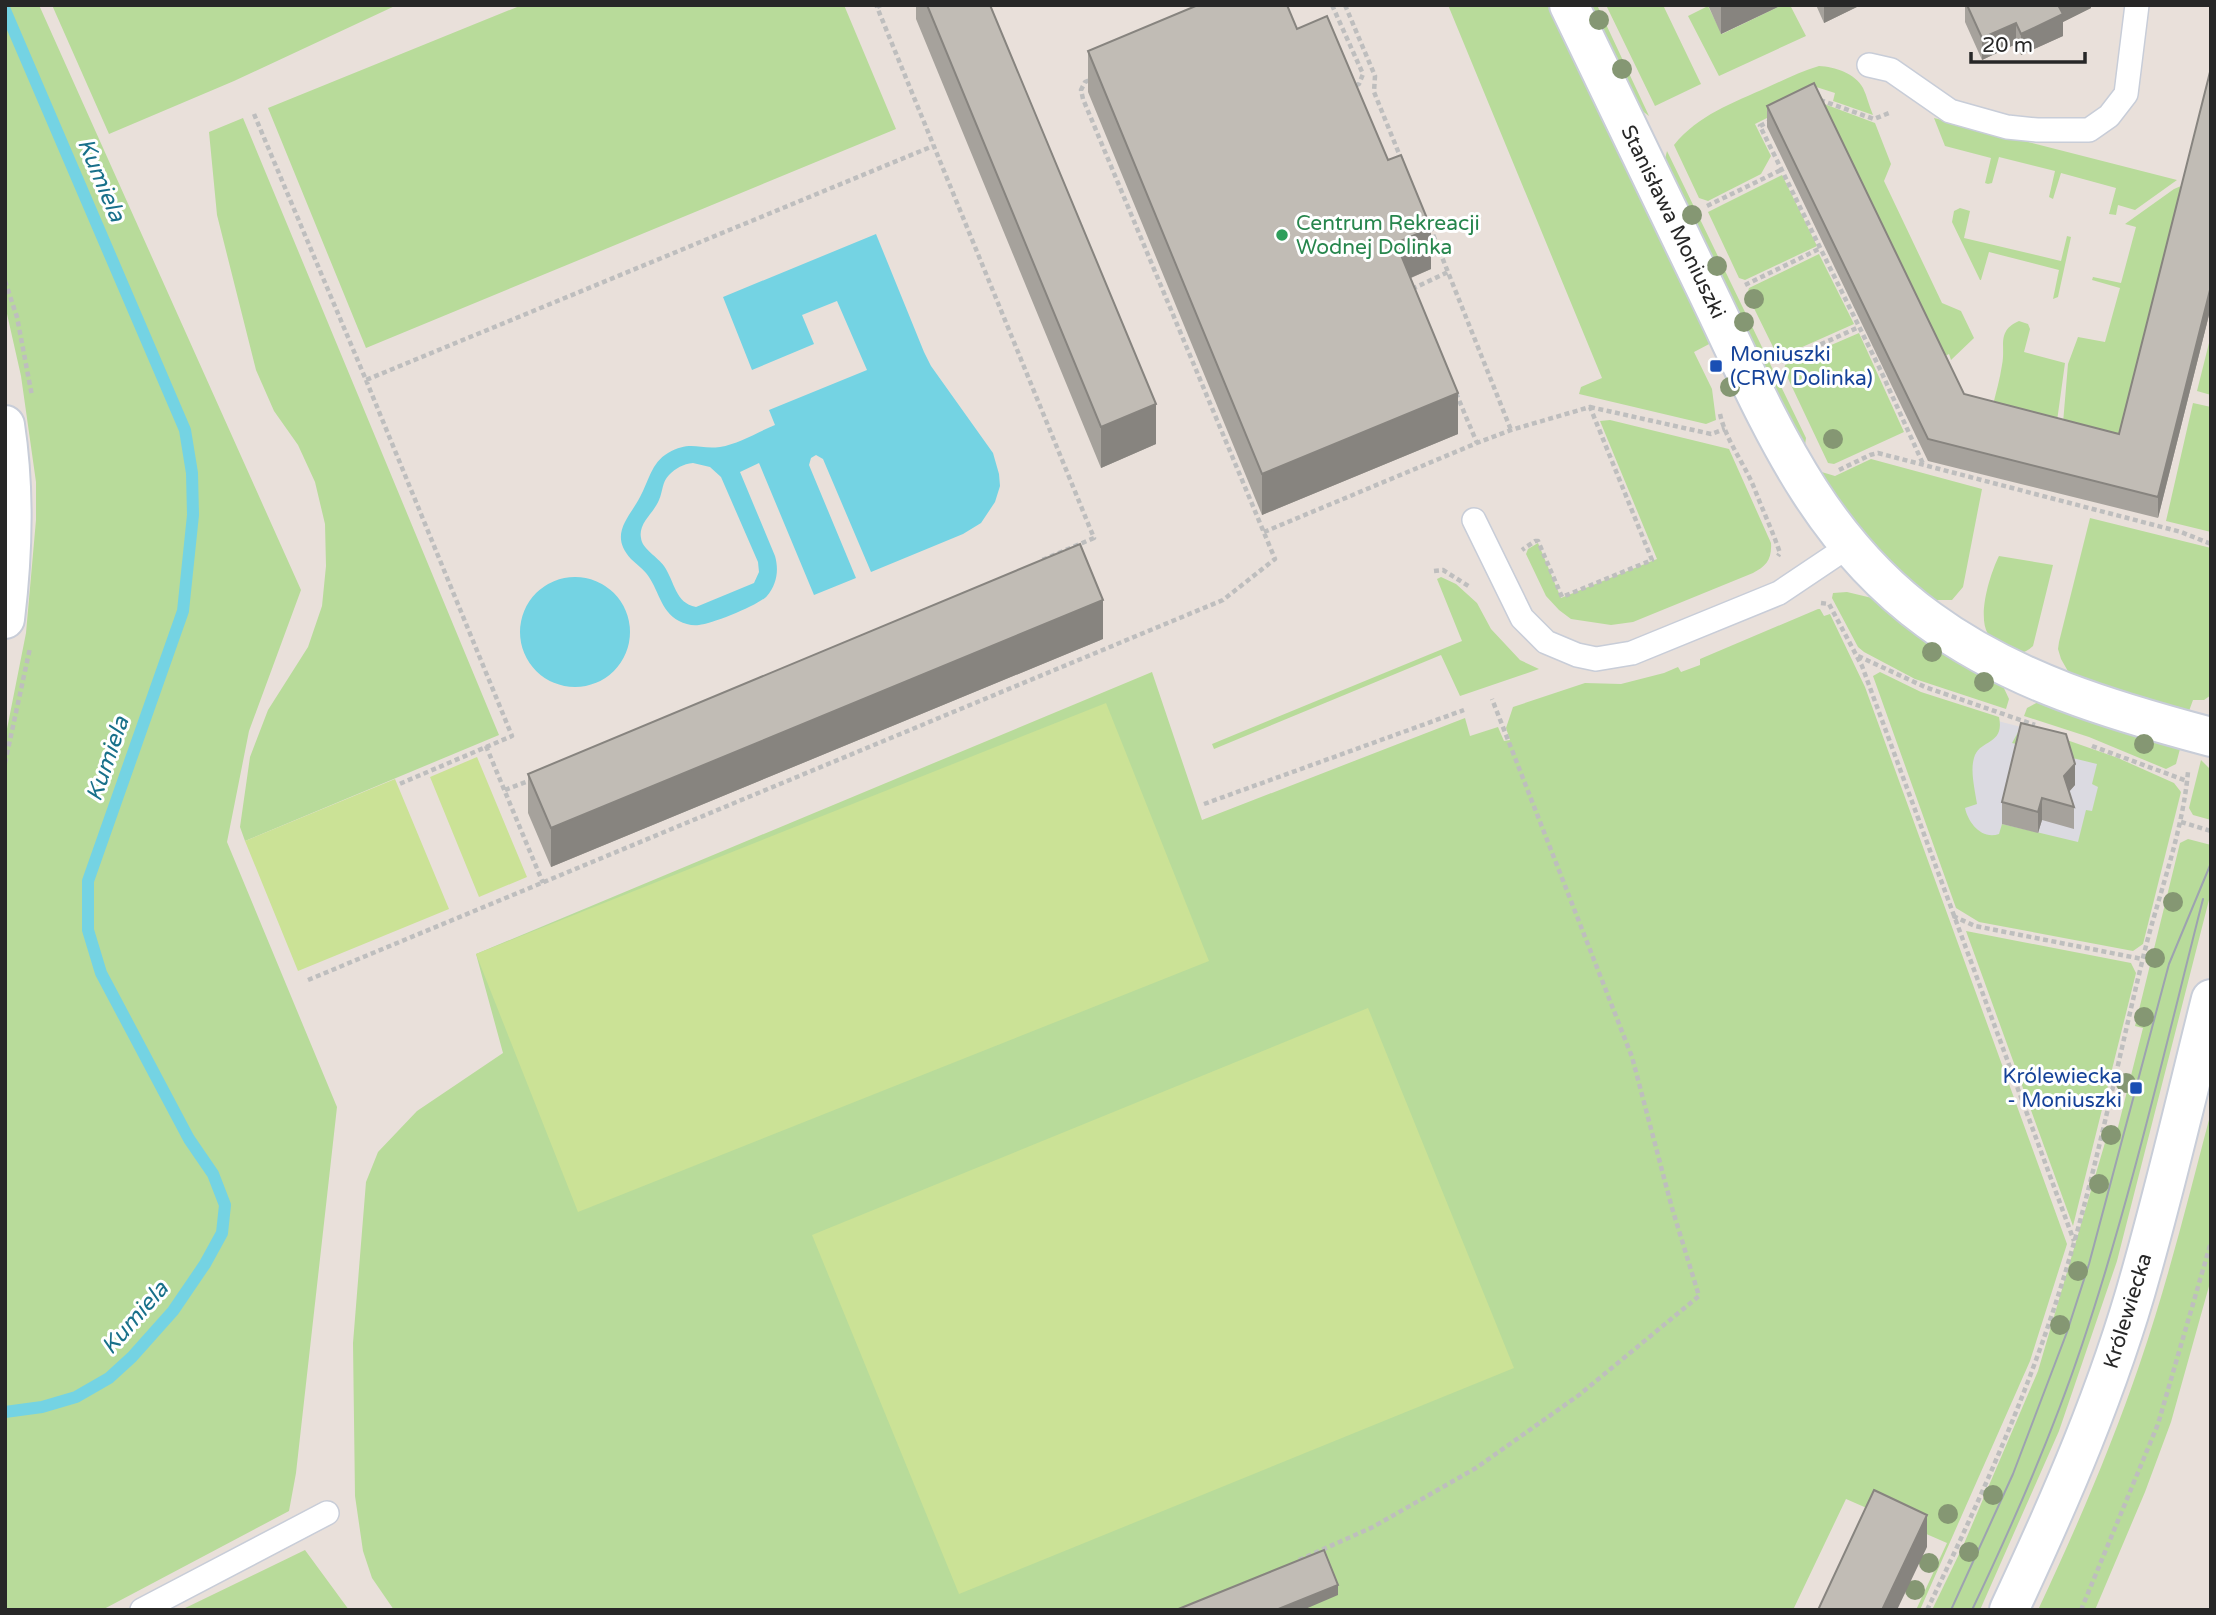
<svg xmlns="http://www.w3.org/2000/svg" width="2216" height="1615" viewBox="0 0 2216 1615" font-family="'Varela Round',sans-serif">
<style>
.industrial{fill:#dbdae1}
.green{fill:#b8db9a}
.pitch{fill:#cbe296}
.water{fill:#74d3e3;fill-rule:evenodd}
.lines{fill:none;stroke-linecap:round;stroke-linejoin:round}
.stream{stroke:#74d3e3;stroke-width:12}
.lane-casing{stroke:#c8cdd8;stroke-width:26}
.street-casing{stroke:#c8cdd8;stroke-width:42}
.secondary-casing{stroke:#c8cdd8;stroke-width:42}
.path{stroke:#bebebe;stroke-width:4.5;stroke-dasharray:5 3.5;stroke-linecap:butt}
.lane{stroke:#fff;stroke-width:23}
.street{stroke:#fff;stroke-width:38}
.secondary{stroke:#fff;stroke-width:38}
.tram{stroke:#9da2b0;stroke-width:2}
.tree{fill:#859773}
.wall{fill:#a6a29c}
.shaded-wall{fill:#87847f}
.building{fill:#c1bcb5;stroke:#87847f;stroke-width:2}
.leisure-dot{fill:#2e9e5b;stroke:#fff;stroke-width:2.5}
.transit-dot{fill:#1a4fb4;stroke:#fff;stroke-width:2.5}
.labels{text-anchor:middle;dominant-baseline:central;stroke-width:6;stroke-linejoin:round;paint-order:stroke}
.street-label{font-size:21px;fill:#272727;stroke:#fff}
.leisure-label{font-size:21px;fill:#27864d;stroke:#fff;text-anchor:start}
.transit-label{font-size:21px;fill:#164399;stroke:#fff;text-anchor:start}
.water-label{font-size:23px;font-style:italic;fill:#18708a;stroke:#fff}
</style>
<rect width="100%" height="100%" fill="#e9e0da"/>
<path class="industrial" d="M1971,714l50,13 89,30 -21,118 -127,-39z"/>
<path class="green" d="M5,5h34l262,585 -52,141 -22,111 110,265 -41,366 -7,38 -187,99h-97v-871l21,-106 10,-113v-38l-15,-106 -16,-71z
M52,5h345l-163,76 -125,53z
M522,5h322l52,124 -530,219 -98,-240z
M1448,5h102l163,337 -19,10 18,37 4,31 -10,4 -127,-30 2,-7 21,-9z
M1588,5h9l52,111 -13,-10z
M1606,5h57l38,79 -46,22z
M1782,5h8l16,31 -87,40 -31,-60 20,-10 14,28z
M1819,66c16,1 36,7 44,22 4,8 6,18 10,27l-40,-14 2,-8 -22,-7 -4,11 -54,27 16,32 -10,18 -53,27 -9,-3 -25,-53c24,-30 59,-42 94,-58 16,-7 33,-16 51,-21z
M1819,102l56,21 16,41 -7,17 58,122 19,8 13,27 -23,22 -2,-6 -12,6z
M243,118l256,617 -254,106 -5,-14 10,-70 18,-47 40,-63 14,-41 4,-40 -1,-42 -10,-42 -17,-37 -24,-34 -18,-41 -39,-155 -8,-83z
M1934,118l243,62 -42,30 -17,-5 -2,10 -7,-1 7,-26 -55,-15 -8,26 -4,-2 6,-26 -56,-14 -7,26 -4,1 -3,-1 6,-25 -46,-12z
M1667,151l139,287 -1,7 -4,2 -137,-284z
M1782,175l35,71 -72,34 -6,-2 -31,-66z
M2188,183l-65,259 -60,-19 5,-59 10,-27 27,5 15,-54 -28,-8 1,-3 28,6 15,-56 -11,-3 49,-35z
M1960,208l10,3 -6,27 97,23 6,-25 4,1 -13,60 -5,2 6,-29 -70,-18 -8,28h-1l-28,-58 2,-11z
M1819,254l35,70 -72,32 -5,-1 -30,-61 2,-6z
M2019,321l9,3 2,5 -6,23 41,11 -8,58 -64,-16c3,-13 7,-26 9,-40 4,-19 -6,-34 17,-44z
M1859,333l45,99 -70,32 -6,-1 -44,-93 1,-5z
M2211,335v60l-14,-4z
M2193,403l18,4v125l-45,-11z
M1610,420l119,29 42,94c1,17 -5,23 -18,30l-120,49 -22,3 -40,-6 -12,-9 -13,-14 -20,-42 2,-5 10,-6 23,55 96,-39 -57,-138z
M1871,459l111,30 -19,98 -11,13h-20l-24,-21 -34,-33 -59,-76 20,6z
M2090,518l121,30v147l-7,5h-11l-4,11 -45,-10 -75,-28 -8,-14 -3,-10 1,-7z
M1999,556l54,9 -20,81c-8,7 -13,9 -23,4 -8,-4 -17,-7 -22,-16 -11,-18 2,-60 11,-78z
M1441,577l15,7 21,19 14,26 29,31 19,9 -79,27 -19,-41 -227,94 -2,-5 250,-103 -25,-62z
M1847,592l25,6 11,7 119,79 7,15 -3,10 -91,-30 -51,-27 -6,-5 -26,-49 1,-5z
M1818,609h2l4,7 6,-2 35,73 202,557 -37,117 -110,249h-4l31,-67 -101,-44 -53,111h-1399l-22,-32 -9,-27 -8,-55 -2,-153 13,-161 12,-30 39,-41 86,-58 -27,-99 676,-282 50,148 263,-102 5,18 28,-9 6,14 6,-1 -4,-12 7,-21 72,-24 36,1 43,-11 14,-6 3,5 19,-7v-6z
M1880,672l41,20 78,25c6,29 -20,22 -25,41 -4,13 1,32 3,46l-12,4c3,14 16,32 34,26l3,-10 76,18 8,-32 6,1 6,-24 -6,-3 5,-20 -85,-21 9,-16 3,-2 94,33 56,25 7,9 -38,152 -10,7 -154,-29 -23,-14 -83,-232z
M2040,701l140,48 -4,15 -10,5 -77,-32 -65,-21 3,-8z
M2201,760l10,10v50l-18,-5 -4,-7z
M2188,839l23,6v47l-94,369 -58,170 -79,179h-48l31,-64 75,-175 71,-242 8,2 26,-103 -8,-2 45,-183z
M1966,931l165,32 5,10 -63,253z
M2211,1112v167l-40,143 -26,70 -50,118h-57c38,-81 73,-162 102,-247 28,-82 49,-167 71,-251z
M305,1550l44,60h-168z"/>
<path class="pitch" d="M1106,703l103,258 -631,251 -102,-258z
M477,757l50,120 -48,20 -49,-120z
M395,779l54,130 -151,62 -53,-130z
M1368,1008l146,360 -555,226 -147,-359z"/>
<path class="water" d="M876,234l48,118 7,14 62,87 6,21 1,12 -5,16 -14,21 -18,11 -92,38 -48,-113 -7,-4 -5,3 -2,7 47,113 -42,17 -55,-132 -19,9 35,84c4,14 2,28 -8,40 -8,9 -55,28 -68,29 -7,1 -14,-1 -20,-4 -19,-10 -20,-32 -33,-48 -4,-5 -10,-9 -15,-14 -23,-25 -1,-42 9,-62 9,-16 11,-34 28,-44 23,-13 31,-3 52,-6 18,-3 38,-15 55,-22l-6,-15 98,-40 -30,-69 -35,14 12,29 -62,26 -29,-73zM693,463l17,4 11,10 37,85 1,10 -5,11 -58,24c-21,-4 -21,-25 -32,-41 -6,-9 -22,-17 -23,-28 -3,-15 13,-25 18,-38 4,-9 3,-18 10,-25 7,-7 14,-11 24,-12z
M520 632a55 55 0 1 1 110 0a55 55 0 1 1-110 0Z"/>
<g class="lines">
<path class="stream" d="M5,10l180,420 7,43 1,42 -10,96 -95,270v49l13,43 88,166 24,35 12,31 -3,28 -17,31 -32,47 -41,46 -23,21 -33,19 -34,10 -37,5"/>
<g class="lane-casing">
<path id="lane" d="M1869,65l22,5 59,41 57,16 30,3h52l20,-14 17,-22 11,-89
M1474,520l48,98 24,24 31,13 19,4 36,-6 147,-60 70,-47
M142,1610l185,-97"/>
</g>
<g class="street-casing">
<path id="street" d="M1569,5c44,93 89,184 133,276 62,127 108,253 227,339 83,61 184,91 282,117"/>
</g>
<g class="secondary-casing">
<path id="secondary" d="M5,425c10,65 8,129 0,194
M2009,1610c51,-109 100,-221 132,-337 26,-91 47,-183 70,-274"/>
</g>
<path class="path" d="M881,5l-4,2 217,531 -54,23
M1332,5l31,69 -4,10 -6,3
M1345,5l30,71 -1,16 28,69
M1820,100l54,19 15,-6
M254,114l112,266 567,-234
M1772,120l-12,6 120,243 44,97
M1707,206l76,-37
M1430,227l81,203
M5,281l12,36 15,79
M1745,285l76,-37
M1412,289l36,-17
M1782,362l77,-35
M366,380l146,356 -115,49
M1456,393l21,50
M1590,407l121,27 14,-5
M1720,414c6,27 25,50 35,76 8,21 18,42 25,63l-2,3
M1839,470l31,-15 8,-2 303,79 30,12
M1264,532l213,-89 34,-13 79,-23 62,153 -90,37 -24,-56h-3l-13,9
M1434,571l9,-1 27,17
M1821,603l8,1 33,62 212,575
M1858,656l67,31 110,38
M486,746l57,137
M2092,746l95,35
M5,763l25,-115
M505,790l26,-10
M1204,804l260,-94
M2181,822l30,9
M1953,916l22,10 167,33
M308,980l915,-380 52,-41 -192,-460 -2,-9 4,-8 7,-3
M1299,1560l74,-33 103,-59 103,-73 120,-99 -27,-88 -40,-151 -140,-358
M1927,1610c44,-91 86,-183 119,-278 42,-120 66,-246 96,-370 15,-64 40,-125 46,-190
M2081,1610l77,-186 53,-182"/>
<use href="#lane" class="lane"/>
<use href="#street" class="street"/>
<use href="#secondary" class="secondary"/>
<path class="tram" d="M1951,1610l62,-136 54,-142 22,-68 80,-300 42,-101
M1972,1610c41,-86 80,-175 110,-265 49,-146 83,-297 121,-446"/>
</g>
<g class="tree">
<circle cx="1599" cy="20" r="10"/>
<circle cx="1622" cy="69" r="10"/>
<circle cx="1692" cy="215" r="10"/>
<circle cx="1717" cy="266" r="10"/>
<circle cx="1754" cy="299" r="10"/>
<circle cx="1744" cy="322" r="10"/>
<circle cx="1730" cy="387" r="10"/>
<circle cx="1833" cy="439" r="10"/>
<circle cx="1932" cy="652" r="10"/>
<circle cx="1984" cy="682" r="10"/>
<circle cx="2144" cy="744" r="10"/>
<circle cx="2173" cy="902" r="10"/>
<circle cx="2155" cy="958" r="10"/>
<circle cx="2144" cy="1017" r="10"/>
<circle cx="2126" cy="1083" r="10"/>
<circle cx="2111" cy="1135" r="10"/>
<circle cx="2099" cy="1184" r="10"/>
<circle cx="2078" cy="1271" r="10"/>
<circle cx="2060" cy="1325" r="10"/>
<circle cx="1993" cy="1495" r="10"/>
<circle cx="1948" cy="1514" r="10"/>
<circle cx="1969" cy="1552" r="10"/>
<circle cx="1929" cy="1563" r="10"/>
<circle cx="1915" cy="1590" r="10"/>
</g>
<path class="wall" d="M916,5h74l166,439 -55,24 -185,-449z
M1708,5h74l-61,29z
M1816,5h45l-37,18z
M1965,5h126v3l-28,14v14l-42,19 -5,-11 -34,16 -17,-38z
M1297,29l134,240 -20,9 47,156 -196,81 -174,-423v-41z
M2211,68v239l-53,211 -230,-57 -161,-334v-21l197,288 155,40z
M1103,639l-552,228 -23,-54v-39z
M2075,785l-6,7 5,15v22l-32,-9 -4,13 -36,-9v-22z"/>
<path class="shaded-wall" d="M1721,5h61l-61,29z
M1824,5h37l-37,18z
M2057,5h34v3l-28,14v14l-42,19v-21z
M2016,23v21l-34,16v-22z
M1431,228v41l-35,15v-41z
M2211,286v21l-53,211v-21z
M1458,393v41l-196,81v-41z
M1156,404v40l-55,24v-41z
M1103,600v39l-552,228v-39z
M2075,764v21l-11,12v-21z
M2042,798v22l-4,13v-21z
M1927,1515v32l-30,63h-15z
M1338,1585v10l-35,15h-27z"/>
<path class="building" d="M927,5h63l166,399 -55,23z
M1198,5h89l10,24 30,-13 61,144 13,-5 30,73 -35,15 62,150 -196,81 -174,-423z
M1967,5h91l5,9 -42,20 -5,-11 -34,15z
M2211,68v218l-53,211 -230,-58 -161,-333 47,-23 150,311 155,40z
M1080,544l23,56 -552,228 -23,-54z
M2021,723l45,11 9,30 -11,12 10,31 -32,-9 -4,14 -36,-10z
M1874,1490l53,25 -45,95h-64z
M1324,1550l14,35 -62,25h-100z"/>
<circle class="leisure-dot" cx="1282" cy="235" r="7"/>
<g class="transit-dot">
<rect x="1709" y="359" width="14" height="14" rx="3.5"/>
<rect x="2129" y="1081" width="14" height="14" rx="3.5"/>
</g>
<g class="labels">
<g class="street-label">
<text transform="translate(1673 222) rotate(64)">Stanisława Moniuszki</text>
<text transform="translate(2128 1311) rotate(-73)">Królewiecka</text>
</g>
<g class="leisure-label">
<text x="1296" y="223">Centrum Rekreacji<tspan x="1296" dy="24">Wodnej Dolinka</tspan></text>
</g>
<g class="transit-label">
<text x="1730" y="354">Moniuszki<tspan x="1730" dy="24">(CRW Dolinka)</tspan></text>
<text x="2122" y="1076" text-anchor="end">Królewiecka<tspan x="2122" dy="24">- Moniuszki</tspan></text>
</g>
<g class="water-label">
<text transform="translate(101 180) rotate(67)">Kumiela</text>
<text transform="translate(108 759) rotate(-71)">Kumiela</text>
<text transform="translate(135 1318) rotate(-49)">Kumiela</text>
</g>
</g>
<rect width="2216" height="1615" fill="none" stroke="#272727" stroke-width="14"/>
<path d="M1971 52v10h114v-10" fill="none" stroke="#272727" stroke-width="3.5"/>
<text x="1982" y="52" font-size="21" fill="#272727" stroke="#ffffff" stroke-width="5" paint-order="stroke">20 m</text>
</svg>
